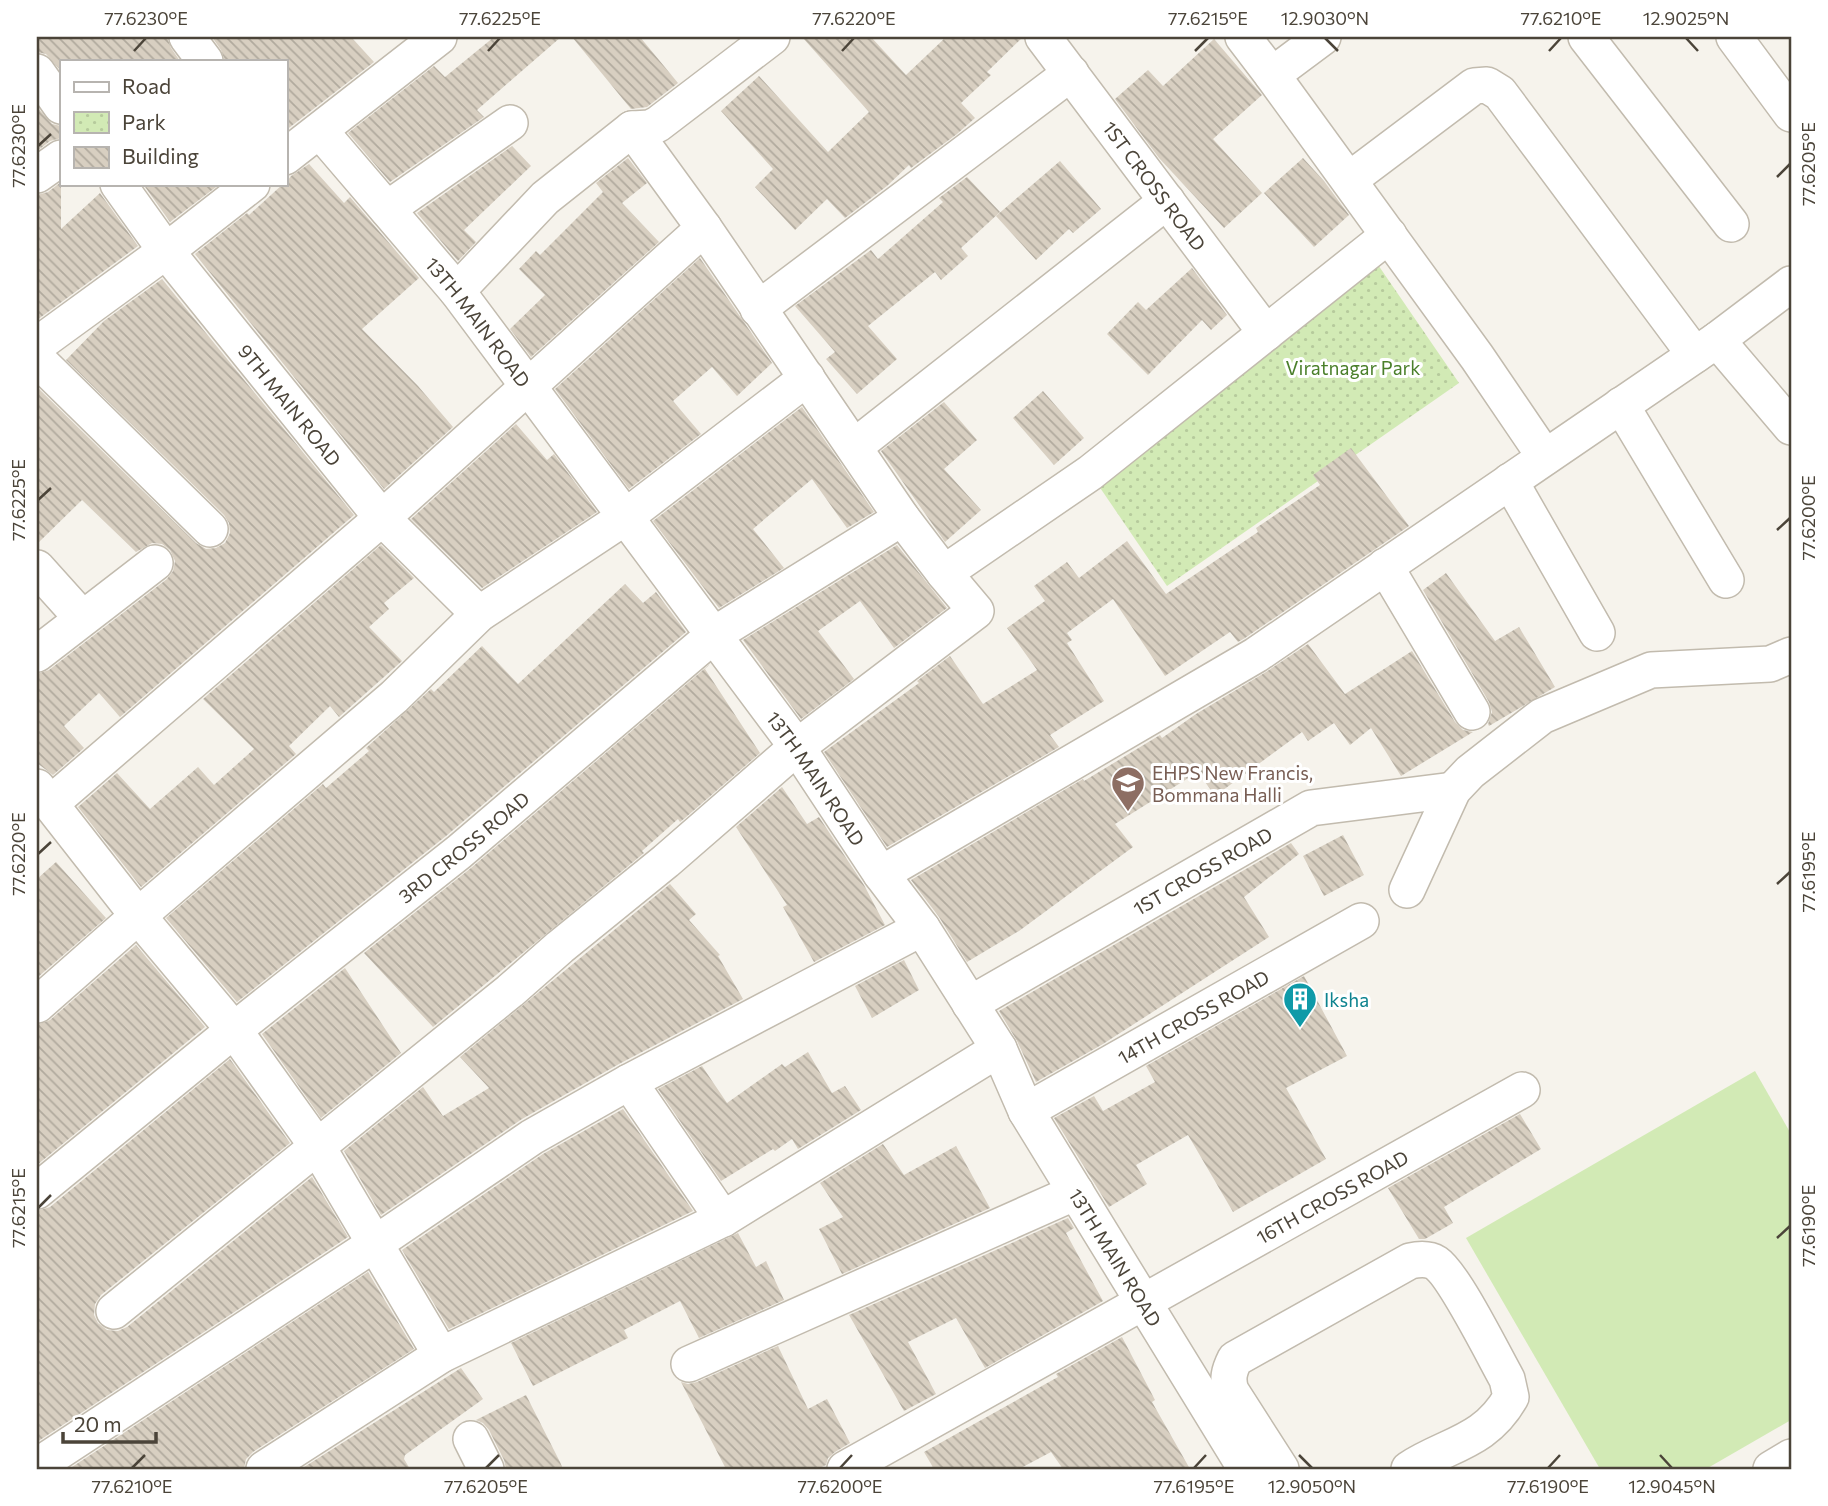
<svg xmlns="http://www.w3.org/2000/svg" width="1828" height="1506" viewBox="0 0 1828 1506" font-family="Commissioner,sans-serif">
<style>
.grass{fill:#d2eab5}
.park{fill:url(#park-dots)}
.building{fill:url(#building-back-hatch)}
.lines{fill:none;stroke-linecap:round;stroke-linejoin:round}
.street-casing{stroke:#c2bbae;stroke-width:38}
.street{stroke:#fff;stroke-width:35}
.ticks{fill:none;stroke:#4b4439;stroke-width:2.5}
.labels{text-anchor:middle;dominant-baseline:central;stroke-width:6;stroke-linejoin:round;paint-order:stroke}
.street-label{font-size:19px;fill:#4b4439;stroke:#fff}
.park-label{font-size:19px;fill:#4a7f2a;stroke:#fff}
.education-label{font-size:19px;fill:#785e54;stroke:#fff;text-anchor:start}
.culture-label{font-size:19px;fill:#0d838f;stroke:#fff;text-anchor:start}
.neatline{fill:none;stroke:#4b4439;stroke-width:2.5}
.ticks-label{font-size:18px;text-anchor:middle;fill:#4b4439}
</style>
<defs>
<pattern id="park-dots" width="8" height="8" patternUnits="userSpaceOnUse" patternTransform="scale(1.75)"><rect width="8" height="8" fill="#d2eab5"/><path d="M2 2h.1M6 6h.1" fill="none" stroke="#b6ca9c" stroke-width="1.8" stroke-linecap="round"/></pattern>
<pattern id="building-back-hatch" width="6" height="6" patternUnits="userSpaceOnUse" patternTransform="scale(1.75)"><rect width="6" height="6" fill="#d8cfc1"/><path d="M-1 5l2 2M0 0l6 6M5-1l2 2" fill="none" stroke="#b1aa9e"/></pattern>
</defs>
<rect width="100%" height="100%" fill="#f6f3ec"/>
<path class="grass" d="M1755,1071l36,63v286l-85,49h-106l-134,-231z"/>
<path class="park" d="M1374,259l85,124 -292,203 -77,-113z"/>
<path class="building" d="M37,37h130l4,11 9,13h-119v10l-15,-17 -9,-2z
M212,37h139l23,25 -89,69v-70h-60l-4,-11z
M494,37h67l-84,73 7,7 -94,65 -42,-49 86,-67 11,11z
M572,37h68l38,46 -31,24 -16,2z
M802,37h69l35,38 40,-38h77l-36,35 4,3 -30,28 14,15 -18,16 -46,34 -2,-3 -22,21 -42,32 -18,-19 -32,31 -40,-43 18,-18 -52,-58 38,-35 69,76 41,-40z
M1214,39l48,56 -49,44 49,54 -38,35 -65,-70 -44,-59 33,-29 15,16z
M37,107l15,17 9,2v12l-11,3 -13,10z
M512,146l19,20 -67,64 12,12 -18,19 -41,-48z
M628,158l19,25 -25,20 37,39 -128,115 -21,-28 35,-34 -26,-26 17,-18 4,4 63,-63 -7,-9z
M1303,158l21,23 25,34 -35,32 -50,-54z
M1060,161l41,48 -28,24 -4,-4 -33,31 -40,-44z
M309,164l35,39 6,-6 69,81 -57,51 56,57 35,41 -69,62 -189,-235 52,-41 2,2 34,-31h2l6,-8z
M967,177l33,35 -39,36 7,8 -27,24 -6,-8 -67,54 29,33 -40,35 -31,-35 9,-7 -40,-46 76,-56 7,9 65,-57 -4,-4z
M61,182v47l39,-36 38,53 -101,74v-125l11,-3z
M143,184h77l-50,38z
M700,258l72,105 -35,33 -25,-29 -39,34 28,33 -72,55 -74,-100z
M1192,268l35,47 -16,15 -9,-10 -54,55 -41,-41 31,-32 8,8z
M162,279l192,236 -234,202 -21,-24 -35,33 20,22 -31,27 -16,-12v-89l12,-4 118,-91 6,-8 2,-10 -5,-11 -8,-6 -10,-1 -16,9 -54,-52 -45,44v-154l1,-2 158,155 10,6 10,-1 9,-5 5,-10 -1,-10 -5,-8 -158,-155 38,-39z
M1043,391l41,47 -30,27 -41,-47z
M944,402l33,38 -33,29 37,41 -36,32 -64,-91z
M802,407l72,105 -27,16 -35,-49 -59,50 31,39 -65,40 -66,-87z
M516,424l31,36 7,-6 43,58 -115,76 -71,-69z
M1351,448l58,78 -164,112 -7,4 -8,-10 -65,44 -52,-77 -46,34 5,7 -5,3 37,58 -54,34 9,12 -172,100 -63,-95 95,-69 -2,-2 33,-25 33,48 54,-34 -30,-42 38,-27 -11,-15 33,-24 12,16 48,-37 39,53 92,-62 -2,-4 64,-43 -7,-10z
M381,545l33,33 -30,25 5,6 -20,18 33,34 -63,56 -9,-11 -41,40 7,8 -155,133 -63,-80 39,-34 33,36 48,-42 16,18 40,-36 -51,-50z
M897,545l50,63 -53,40 -34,-47 -42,30 36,48 -53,40 -58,-79z
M1446,573l49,68 24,-14 36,60 -66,39 -1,-2 4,-12 -3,-10 -66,-112z
M625,584l18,19 13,-11 30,40 -240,204 -209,166 -71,-84 157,-134 3,4 43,-37 -3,-3 65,-59 3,3 48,-46 36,38z
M1308,644l37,50 67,-43 43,71 8,8 10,2 -72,44 -30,-48 -21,17 -16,-22 -26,18 -6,-9 -87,64 -17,-24 -83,52 18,23 -114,84 -52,31 -28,-45 -28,-37 172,-101 1,2 76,-46 2,3 34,-24 70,-42z
M710,664l-5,5 55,84 -75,65 -5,4 -2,-3 -36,32 2,2 -211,174 -69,-74 107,-85z
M782,787l25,37 12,-7 45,68 21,40 -71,37 -31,-55 4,-2 -51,-78z
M1343,835l21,40 -40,21 -21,-40z
M1291,843l8,11 -55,43 25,40 -166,107 -67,38 -19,-41 -18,-30z
M56,862l50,56 -68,59 -1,-98z
M670,884l26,30 -7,6 31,35 -2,1 25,43 -124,65 -97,55 -141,96 -37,-64 79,-64 20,29 46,-28 -29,-31z
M136,945l69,82 -168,138v-140l13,-5z
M904,960l15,30 -47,28 -17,-32z
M345,968l56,85 -80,65 -59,-84z
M1304,976l43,80 -61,32 40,71 -93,53 -45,-77 -52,30 11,19 -38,23 -55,-89 40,-22 9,15 52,-29 -9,-16z
M808,1052l24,41 13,-7 16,24 -63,39 -6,-10 -17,12 -2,-2 -52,32 -63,-92 44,-23 25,37 55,-39 3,3z
M230,1059l60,84 -189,152 -6,9 -1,11 4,8 9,7 11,1 9,-4 185,-150 36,60 -311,205v-231l13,-4z
M623,1109l70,102 -244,118 -47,-79 141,-96z
M1520,1114l21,35 -97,58 9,16 -28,16h-6l-31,-51z
M883,1144l21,31 52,-29 34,62 -148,66 -23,-45 24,-12 -23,-34z
M1068,1218l6,10 -8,5 37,68 -118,67 -29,-50 -48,24 28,52 -32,17 -55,-96z
M738,1233l18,34 10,-6 18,39 -85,38 -19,-37 -56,29 4,8 -95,48 -22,-43z
M368,1272l46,77 -161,103 -7,7 -2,10h-175z
M1122,1337l33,63 -3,2 38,67h-127l-12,-17 -32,17h-85l-10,-17 134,-75 -2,-3z
M778,1346l30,63 19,-10 23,44 -15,9 -7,6 -2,7 -9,4h-91l-45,-87 7,2 9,-2z
M461,1368l22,31 -78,56 -1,4 6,10h-109z
M526,1395l34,67 3,7h-57l-2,-9 -15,-30 -6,-7 -7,-3z"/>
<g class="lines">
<g class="street-casing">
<g id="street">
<path d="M187,37l18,24"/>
<path id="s1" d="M1043,37l223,296"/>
<path d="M1243,37l29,38 51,-38"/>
<path d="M1586,37l145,187"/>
<path d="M1734,37l57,77"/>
<path d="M37,72l24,34"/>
<path d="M1272,75l205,282 68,100"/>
<path d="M632,129l72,99 198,290 42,55"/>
<path id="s2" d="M320,131l137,160 340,456 84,127 41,54 77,121 27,62 220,358"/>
<path d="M285,157l154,-120"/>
<path d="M37,175l24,-17"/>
<path d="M1349,180l125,-94 13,-1 13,8 195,262"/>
<path id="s3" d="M118,184l48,67 216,267 97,96"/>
<path d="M387,209l123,-86"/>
<path d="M457,291l88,-93 87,-69 18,-1 8,-4 114,-87"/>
<path d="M758,309l313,-236"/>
<path d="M1717,340l74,87"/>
<path d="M37,345l129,-94 86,-67"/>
<path d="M37,359l173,170"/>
<path d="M1621,405l105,175"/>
<path d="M854,447l313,-246"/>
<path d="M1510,481l87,152"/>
<path d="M1385,566l87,146"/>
<path d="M37,568l45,50"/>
<path d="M37,654l118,-91"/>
<path d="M37,787l101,129 96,114 83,116 124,209"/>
<path d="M50,804l332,-286 322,-290"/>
<path d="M881,874l375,-219 461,-315 74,-56"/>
<path d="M1407,890l46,-100 17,-18 72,-56 109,-46 119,-6 21,-9"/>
<path id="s4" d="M970,1004l341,-196 142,-18"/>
<path d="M37,1005l101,-89 256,-219 85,-83 145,-96 183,-140"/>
<path id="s5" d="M1026,1111l335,-190"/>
<path id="s6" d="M37,1191l197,-161 225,-178 256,-218 187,-116"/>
<path d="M723,1219l-94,-137 293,-154"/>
<path d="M114,1311l396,-320 50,-44 106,-86 131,-114 179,-136 -32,-38 146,-100 299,-238"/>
<path d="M689,1364l387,-172"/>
<path d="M471,1439l15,30"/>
<path d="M37,1466l339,-223 156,-106 97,-55"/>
<path d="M264,1469l177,-114 282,-136 276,-170"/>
<path id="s7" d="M845,1469l677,-379"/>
<path d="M1281,1469l-50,-78c-4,-12 -2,-20 4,-32l175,-98c9,-2 18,-3 26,2 18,12 58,93 71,116l4,18c-26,46 -64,47 -102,72"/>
<path d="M1771,1469l20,-12"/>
</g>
</g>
<use href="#street" class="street"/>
</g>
<path class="ticks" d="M1325,38l13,13M1686,38l12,13M134,51l12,-13M488,51l12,-13M842,51l12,-13M1195,51l13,-13M1549,51l12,-13M38,146l13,-12M1777,177l13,-13M38,500l13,-12M1777,530l13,-12M38,854l13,-12M1777,884l13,-12M38,1208l13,-13M1777,1238l13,-12M1299,1455l13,13M1660,1455l12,13M132,1468l13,-13M486,1468l13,-13M840,1468l12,-13M1194,1468l12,-13M1548,1468l12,-13"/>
<defs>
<g id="school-pin" transform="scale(1.75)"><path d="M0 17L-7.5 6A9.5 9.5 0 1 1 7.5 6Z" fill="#8d6e63" stroke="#fff"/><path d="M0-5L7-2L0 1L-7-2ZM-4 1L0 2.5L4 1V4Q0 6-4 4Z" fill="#fff"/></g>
<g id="building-pin" transform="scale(1.75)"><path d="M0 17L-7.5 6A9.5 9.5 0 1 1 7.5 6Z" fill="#0f9aa8" stroke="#fff"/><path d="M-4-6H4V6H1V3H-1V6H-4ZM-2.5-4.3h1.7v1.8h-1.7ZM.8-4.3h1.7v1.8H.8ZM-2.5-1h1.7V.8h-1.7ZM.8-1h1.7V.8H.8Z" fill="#fff"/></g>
</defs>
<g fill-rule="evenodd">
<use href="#school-pin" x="1128" y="783"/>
<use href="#building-pin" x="1300" y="999"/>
</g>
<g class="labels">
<g class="street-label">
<text stroke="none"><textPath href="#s1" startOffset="186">1ST CROSS ROAD</textPath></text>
<text stroke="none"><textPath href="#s2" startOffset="248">13TH MAIN ROAD</textPath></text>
<text stroke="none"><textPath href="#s3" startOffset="280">9TH MAIN ROAD</textPath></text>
<text stroke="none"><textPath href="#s2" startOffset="816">13TH MAIN ROAD</textPath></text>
<text stroke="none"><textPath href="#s6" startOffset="548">3RD CROSS ROAD</textPath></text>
<text stroke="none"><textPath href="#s4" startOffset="268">1ST CROSS ROAD</textPath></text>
<text stroke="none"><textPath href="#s5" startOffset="192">14TH CROSS ROAD</textPath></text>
<text stroke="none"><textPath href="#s7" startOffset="558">16TH CROSS ROAD</textPath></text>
<text stroke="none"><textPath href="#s2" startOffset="1382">13TH MAIN ROAD</textPath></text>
</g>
<g class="park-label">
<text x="1353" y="367">Viratnagar Park</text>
</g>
<g class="education-label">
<text x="1152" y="772">EHPS New Francis,<tspan x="1152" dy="22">Bommana Halli</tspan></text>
</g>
<g class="culture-label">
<text x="1324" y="999">Iksha</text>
</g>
</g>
<rect width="1828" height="1506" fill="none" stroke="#ffffff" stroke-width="77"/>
<rect x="60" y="60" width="228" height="126" fill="#ffffff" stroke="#b7b4b0" stroke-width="2"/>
<rect x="74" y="82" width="35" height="10" fill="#ffffff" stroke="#b7b4b0" stroke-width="2"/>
<text x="122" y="94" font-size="21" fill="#4b4439">Road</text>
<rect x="74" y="112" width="35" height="21" fill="url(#park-dots)" stroke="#b7b4b0" stroke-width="2"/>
<text x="122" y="130" font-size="21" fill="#4b4439">Park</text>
<rect x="74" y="147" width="35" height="21" fill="url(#building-back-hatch)" stroke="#b7b4b0" stroke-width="2"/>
<text x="122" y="164" font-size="21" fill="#4b4439">Building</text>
<path d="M63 1432v10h93v-10" fill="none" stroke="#4b4439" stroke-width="3.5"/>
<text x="74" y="1432" font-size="21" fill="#4b4439" stroke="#ffffff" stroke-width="5" paint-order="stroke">20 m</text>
<rect x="38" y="38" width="1752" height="1430" class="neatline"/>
<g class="ticks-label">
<text x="146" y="25">77.6230°E</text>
<text x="500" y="25">77.6225°E</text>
<text x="854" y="25">77.6220°E</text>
<text x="1208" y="25">77.6215°E</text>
<text x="1325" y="25">12.9030°N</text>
<text x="1561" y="25">77.6210°E</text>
<text x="1686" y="25">12.9025°N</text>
<text transform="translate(19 146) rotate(-90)" y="6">77.6230°E</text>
<text transform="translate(1809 164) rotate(-90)" y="6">77.6205°E</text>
<text transform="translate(19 500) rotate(-90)" y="6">77.6225°E</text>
<text transform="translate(1809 518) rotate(-90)" y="6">77.6200°E</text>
<text transform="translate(19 854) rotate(-90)" y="6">77.6220°E</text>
<text transform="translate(1809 872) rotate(-90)" y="6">77.6195°E</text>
<text transform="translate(19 1208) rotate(-90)" y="6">77.6215°E</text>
<text transform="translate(1809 1226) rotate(-90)" y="6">77.6190°E</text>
<text x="132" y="1493">77.6210°E</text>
<text x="486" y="1493">77.6205°E</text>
<text x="840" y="1493">77.6200°E</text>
<text x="1194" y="1493">77.6195°E</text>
<text x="1312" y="1493">12.9050°N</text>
<text x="1548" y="1493">77.6190°E</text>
<text x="1672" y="1493">12.9045°N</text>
</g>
</svg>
